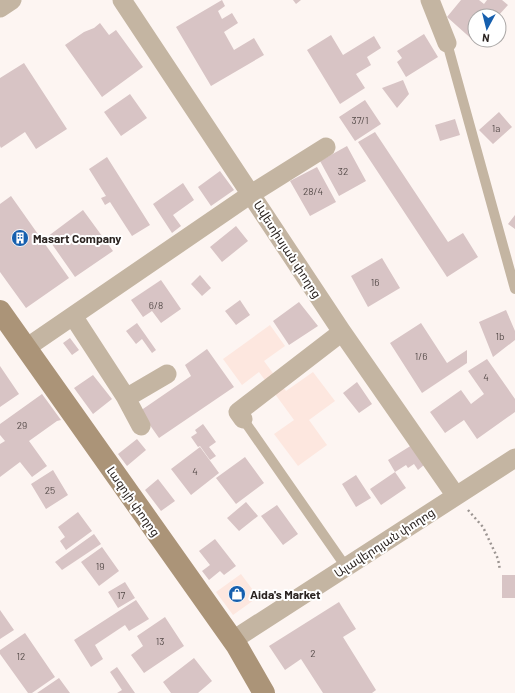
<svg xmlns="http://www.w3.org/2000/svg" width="515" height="693" viewBox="0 0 515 693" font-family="Barlow,'Noto Sans Armenian',sans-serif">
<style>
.built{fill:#fde7df}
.building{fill:#d8c4c5}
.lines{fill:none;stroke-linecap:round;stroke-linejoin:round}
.path{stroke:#9c9592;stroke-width:2.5;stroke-dasharray:2 3;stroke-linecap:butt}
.lane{stroke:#c4b5a2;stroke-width:10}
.street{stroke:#c4b5a2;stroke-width:19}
.secondary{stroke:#ab9478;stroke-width:22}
.labels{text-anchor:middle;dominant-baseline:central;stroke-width:4;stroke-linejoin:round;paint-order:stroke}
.number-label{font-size:10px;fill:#564c4a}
.poi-label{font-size:12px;font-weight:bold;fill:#2b2421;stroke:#fff;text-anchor:start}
.street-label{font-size:12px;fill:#2b2421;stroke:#fff}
</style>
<rect width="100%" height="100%" fill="#fdf5f2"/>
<path class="built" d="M270,325l15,21 -21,15 22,30 27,-19 22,29 -26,19 18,25 -29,21 -24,-32 20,-14 -35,-48 -17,13 -19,-26z
M241,574l17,23 -25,18 -17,-23z"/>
<path class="building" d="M222,0l3,6 -7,5 4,8 10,-6 6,10 -14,9 10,18 20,-12 10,17 -53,31 -35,-59z
M293,0h8l-5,4z
M461,0h18l5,4 3,-4h15l6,5 -10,11h-23v24h2l-2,2 -28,-25z
M100,23l9,12 7,-5 27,37 -41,30 -37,-52 19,-13 10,-4z
M424,34l14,23 -32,20 -9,-15 5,-4 -5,-7z
M331,35l12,20 31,-19 7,12 -14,9 4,8 -15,9 9,14 -25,16 -33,-54z
M24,63l43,66 -31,20 -11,-17 -24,16 -1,-2v-68z
M403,80l6,14 -12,14 -15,-20z
M130,94l17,24 -26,18 -17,-24z
M365,100l16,24 -26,17 -16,-24z
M499,112l13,15 -19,17 -14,-14z
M455,119l5,16 -20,6 -5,-16z
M375,132l73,110 15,-9 15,24 -31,20 -89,-135z
M347,146l19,35 -27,15 -19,-35z
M107,157l43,68 -18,11 -22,-34 -5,3 -4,-7 5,-2 -17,-27z
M317,167l19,35 -26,14 -20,-35z
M220,171l14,19 -23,16 -13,-19z
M183,183l11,17 -21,15 8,11 -9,7 -19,-29z
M11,196l58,82 -43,30 -26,-36v-68z
M83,210l30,41 -38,26 -28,-40z
M515,215v14l-7,-5z
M236,226l12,15 -26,21 -12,-15z
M382,258l18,30 -32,19 -17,-31z
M200,275l11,13 -9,8 -11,-12z
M161,280l20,29 -20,14 -9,-12 -9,6 -12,-17z
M240,300l10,15 -14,10 -11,-14z
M299,302l19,24 -29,19 -16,-24z
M506,310l9,21v9l-22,17 -14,-35z
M137,323l19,27 -4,3 -10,-14 -6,5 -10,-13z
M421,323l26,40 20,-13v13l-45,30 -32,-50z
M70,338l9,12 -7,5 -9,-12z
M207,349l27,38 -75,51 -19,-27 51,-35 -6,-11z
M487,359l28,40v13l-38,27 -13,-19 -19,13 -15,-21 31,-22 10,14 13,-10 -16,-23z
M0,366l19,28 -19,13z
M93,375l19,24 -19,15 -19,-26z
M357,382l15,22 -13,9 -16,-20z
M42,394l19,26 -4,1 -28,20 18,25 -15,11 -12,-15 -20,15v-33l5,-3 -5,-6v-11z
M203,424l13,18 -7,5 7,9 -6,4 -10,-14 -2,1 -7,-10 6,-4 -2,-3z
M137,439l9,11 -19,16 -9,-12z
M412,445l12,20 -6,5 -4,-6 -6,4 -2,-3 -11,7 -7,-12z
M200,447l19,26 -28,22 -20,-26z
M245,457l19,26 -28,21 -20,-26z
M53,470l15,25 -22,14 -15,-25z
M395,472l11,16 -25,17 -11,-16z
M356,475l15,23 -15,9 -14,-23z
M158,479l17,22 -14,10 -16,-21z
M246,502l12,14 -19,15 -12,-13z
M277,505l21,29 -15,11 -22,-29z
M78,512l14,19 -26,19 -6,-9 5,-4 -7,-10z
M94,534l7,10 -39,26 -7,-8z
M215,539l21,27 -12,9 -4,-4 -11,9 -7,-9 8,-6 -11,-14z
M102,547l17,24 -20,15 -18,-24z
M502,575h13v23h-13z
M125,582l10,16 -17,10 -10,-16z
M136,600l13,19 -20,12 -4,-6 -30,20 8,14 -12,8 -17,-27z
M339,602l17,27 -13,8 33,53 -4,3h-49l-22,-34 -16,11 -16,-24z
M0,610l14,20 -14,9z
M165,617l19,29 -40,27 -13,-18 12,-9 -6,-10z
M25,633l30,44 -23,16h-4l-28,-39v-4z
M194,658l18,23 -14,12h-27l-8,-11z
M117,667l18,26h-18l5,-3 -12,-18z
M59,678l11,15h-33z"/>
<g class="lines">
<path class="path" d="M468,510l15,17 15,32 2,11"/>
<path class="lane" d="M447,43l68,246
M243,419l103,148"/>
<path class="street" d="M122,0l220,332 114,164
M430,0l17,43
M0,8l12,-8
M73,316l52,80 16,30
M26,348l225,-154 75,-47
M126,398l41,-24
M243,419l-5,-7 104,-80
M233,640l282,-182"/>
<path class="secondary" d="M0,311l237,335 27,47"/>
</g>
<defs>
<g id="building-disc" transform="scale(0.9)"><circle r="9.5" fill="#165fae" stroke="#fff"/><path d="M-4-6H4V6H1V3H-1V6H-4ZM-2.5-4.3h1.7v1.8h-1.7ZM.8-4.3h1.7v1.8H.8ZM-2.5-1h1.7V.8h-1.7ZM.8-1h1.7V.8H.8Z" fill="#fff"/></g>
<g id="shop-disc" transform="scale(0.9)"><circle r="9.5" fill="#165fae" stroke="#fff"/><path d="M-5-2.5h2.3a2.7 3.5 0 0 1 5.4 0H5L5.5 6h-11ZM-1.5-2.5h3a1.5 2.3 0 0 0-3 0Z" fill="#fff"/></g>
</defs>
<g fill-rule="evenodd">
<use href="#building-disc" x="20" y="238"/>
<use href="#shop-disc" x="237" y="594"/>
</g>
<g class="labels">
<g class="number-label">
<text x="360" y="120">37/1</text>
<text x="496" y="128">1a</text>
<text x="343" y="171">32</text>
<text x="313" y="191">28/4</text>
<text x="375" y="282">16</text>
<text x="156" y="305">6/8</text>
<text x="500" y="336">1b</text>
<text x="421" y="356">1/6</text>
<text x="486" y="377">4</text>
<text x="22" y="425">29</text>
<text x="195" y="471">4</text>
<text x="50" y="490">25</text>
<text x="100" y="566">19</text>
<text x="121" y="595">17</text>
<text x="160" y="641">13</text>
<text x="313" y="653">2</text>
<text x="21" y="656">12</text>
</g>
<g class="poi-label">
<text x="33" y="238">Masart Company</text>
<text x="250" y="594">Aida's Market</text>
</g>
<g class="street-label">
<text transform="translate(288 249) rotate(57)">Ավետիսյան փողոց</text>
<text transform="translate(134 501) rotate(55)">Լազոյի փողոց</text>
<text transform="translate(384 542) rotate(-33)">Ալավերդյան փողոց</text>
</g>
</g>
<g transform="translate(487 28) rotate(187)"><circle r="19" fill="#ffffff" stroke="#aaa7a6"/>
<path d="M0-3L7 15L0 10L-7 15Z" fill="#165fae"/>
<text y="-6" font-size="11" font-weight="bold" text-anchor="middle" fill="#2b2421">N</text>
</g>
</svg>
